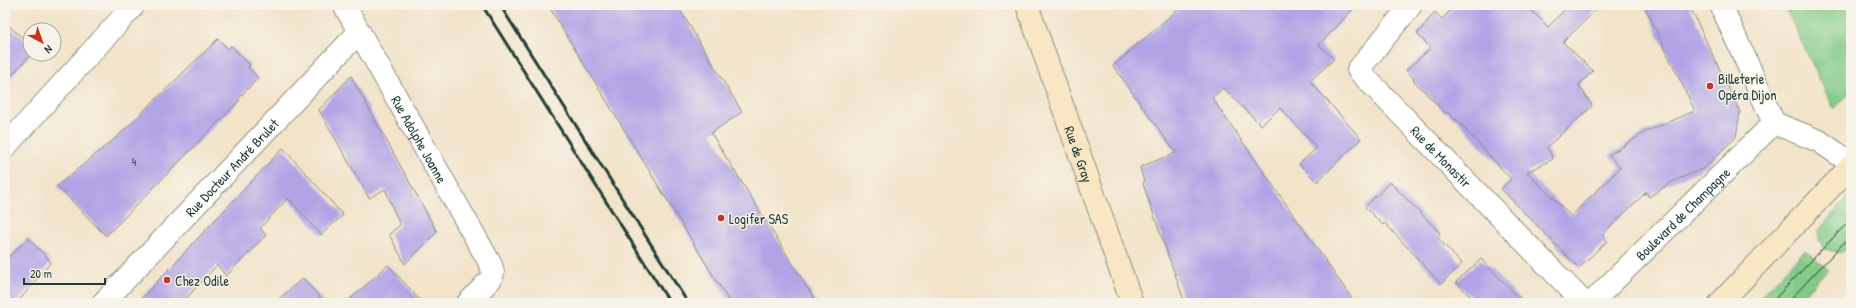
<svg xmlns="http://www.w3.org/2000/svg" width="1856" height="308" viewBox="0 0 1856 308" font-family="'Patrick Hand',sans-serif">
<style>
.green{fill:#82ca86;stroke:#50845d}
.building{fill:#b1a3e6}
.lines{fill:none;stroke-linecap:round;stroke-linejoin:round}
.minor-casing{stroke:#88907e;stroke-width:24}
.secondary-casing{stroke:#88907e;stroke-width:24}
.minor{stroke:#fff;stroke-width:22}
.secondary{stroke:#f9e7c3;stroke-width:22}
.tram{stroke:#1f3d34;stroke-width:1}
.rail{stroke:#1f3d34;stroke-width:3}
.poi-dot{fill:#c8321e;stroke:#f7f3e8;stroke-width:1.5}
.labels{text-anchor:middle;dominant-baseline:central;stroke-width:3;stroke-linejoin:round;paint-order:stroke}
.number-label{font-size:12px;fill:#445660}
.poi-label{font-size:14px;fill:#1f3d34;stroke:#f7f3e8;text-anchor:start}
.street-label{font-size:14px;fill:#1f3d34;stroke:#f7f3e8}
</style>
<rect width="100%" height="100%" fill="#f7f3e8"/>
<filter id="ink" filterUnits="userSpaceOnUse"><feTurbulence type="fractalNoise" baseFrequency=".025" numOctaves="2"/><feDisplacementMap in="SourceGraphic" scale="8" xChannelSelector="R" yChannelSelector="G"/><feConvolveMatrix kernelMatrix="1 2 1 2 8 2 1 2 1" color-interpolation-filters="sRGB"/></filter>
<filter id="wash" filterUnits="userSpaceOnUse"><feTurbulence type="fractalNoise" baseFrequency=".012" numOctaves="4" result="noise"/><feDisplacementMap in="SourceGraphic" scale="16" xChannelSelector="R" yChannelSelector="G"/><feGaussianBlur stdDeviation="0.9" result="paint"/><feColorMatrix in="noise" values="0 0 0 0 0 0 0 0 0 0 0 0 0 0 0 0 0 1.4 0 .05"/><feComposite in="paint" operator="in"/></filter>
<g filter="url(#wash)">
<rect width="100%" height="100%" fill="#f2e3c9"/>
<path class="green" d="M1784,5h67v87l-17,17z
M1851,193v54l-9,6 -18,-4 -5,-10v-9z
M1805,250l23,19 -32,34h-41z"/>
<g id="blocks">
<path class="building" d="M548,5h129l65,107 -31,21 106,170h-87z
M1183,5h174l-38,40 15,14 -24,22 51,58 -44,43 -18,-18 18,-16 -37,-40 -19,17 -38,-37 -11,10 143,205h-170l-42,-119 1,-2 -4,-15 36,-14 -63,-87z
M1456,5h70l22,22 21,-22h32l-38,37 30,29 -14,14 13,21 -45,41 6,12 -26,13 44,44 49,-48 -11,-13 36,-23 50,-21 -51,-106h45l51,107 -4,25 -32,31 -32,14 -23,15 -3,-5 -44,43 5,6 -28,27 -78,-79 10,-10 -55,-60 -1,1 -8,-8 -2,1 -32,-33 1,-1 -8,-9 25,-22 -14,-14 18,-22 7,7z
M5,22l25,23v9h1l-26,29z
M218,39l10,10 3,-3 19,19 -2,2 10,11 -19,20 1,2 -134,136 -49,-50 61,-50z
M351,76l86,156 -32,32 -16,-30 11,-9 -15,-36 -16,9 -50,-88z
M283,148l60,67 -22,20 -33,-37 -28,30 6,7 -40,41 -9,-11 -35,38h-45z
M1390,182l50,51 -3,4 25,27 -21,20 -56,-61 -2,2 -18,-18z
M28,238l23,24 -34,41h-12v-42z
M1481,259l43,44h-47l-21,-21z
M388,265l35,38h-77z
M303,278l22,25h-51z"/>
</g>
</g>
<g filter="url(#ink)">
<use href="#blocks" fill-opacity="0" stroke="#88907e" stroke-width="1"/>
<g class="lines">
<g class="minor-casing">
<g id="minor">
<path id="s1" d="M344,5l147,260 2,8 -3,7 -22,23"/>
<path id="s2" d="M1411,5l-53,65 226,233"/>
<path d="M1721,5l53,118 45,18 32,22"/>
<path d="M5,147l129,-142"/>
<path id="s3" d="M103,303l256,-271"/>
<path id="s4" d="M1591,303l183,-180"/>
</g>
</g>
<g class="secondary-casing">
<g id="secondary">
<path id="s5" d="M1027,5l105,298"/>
<path d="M1720,303l131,-137"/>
</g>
</g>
<use href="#minor" class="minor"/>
<use href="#secondary" class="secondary"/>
<path class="tram" d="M1771,303l80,-84
M1787,303l64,-68"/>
<path class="rail" d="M482,5l188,298
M500,5l188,298"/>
</g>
</g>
<g class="poi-dot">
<circle cx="1710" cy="86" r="4"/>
<circle cx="721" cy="218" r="4"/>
<circle cx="167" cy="280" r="4"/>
</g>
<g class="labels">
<g class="number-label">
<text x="134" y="161">4</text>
</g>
<g class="poi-label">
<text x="1718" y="78">Billeterie<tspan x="1718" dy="16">Opéra Dijon</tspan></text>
<text x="729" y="218">Logifer SAS</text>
<text x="175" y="280">Chez Odile</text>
</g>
<g class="street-label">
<text stroke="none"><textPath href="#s1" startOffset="154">Rue Adolphe Joanne</textPath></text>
<text stroke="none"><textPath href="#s5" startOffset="158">Rue de Gray</textPath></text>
<text stroke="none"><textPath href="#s2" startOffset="204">Rue de Monastir</textPath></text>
<text stroke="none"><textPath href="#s3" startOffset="187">Rue Docteur André Brulet</textPath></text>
<text stroke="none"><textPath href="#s4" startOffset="128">Boulevard de Champagne</textPath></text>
</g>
</g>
<rect width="1856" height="308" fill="none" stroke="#f7f3e8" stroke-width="20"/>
<g transform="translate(42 42) rotate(139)"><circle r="19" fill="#f7f3e8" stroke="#a1aaa0"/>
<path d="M0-3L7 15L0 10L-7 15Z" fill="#c8321e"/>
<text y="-6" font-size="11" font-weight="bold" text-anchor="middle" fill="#1f3d34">N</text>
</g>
<path d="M24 278v6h81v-6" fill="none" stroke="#1f3d34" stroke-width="2"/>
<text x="30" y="278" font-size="12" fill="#1f3d34" stroke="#f7f3e8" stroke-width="3" paint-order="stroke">20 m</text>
</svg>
